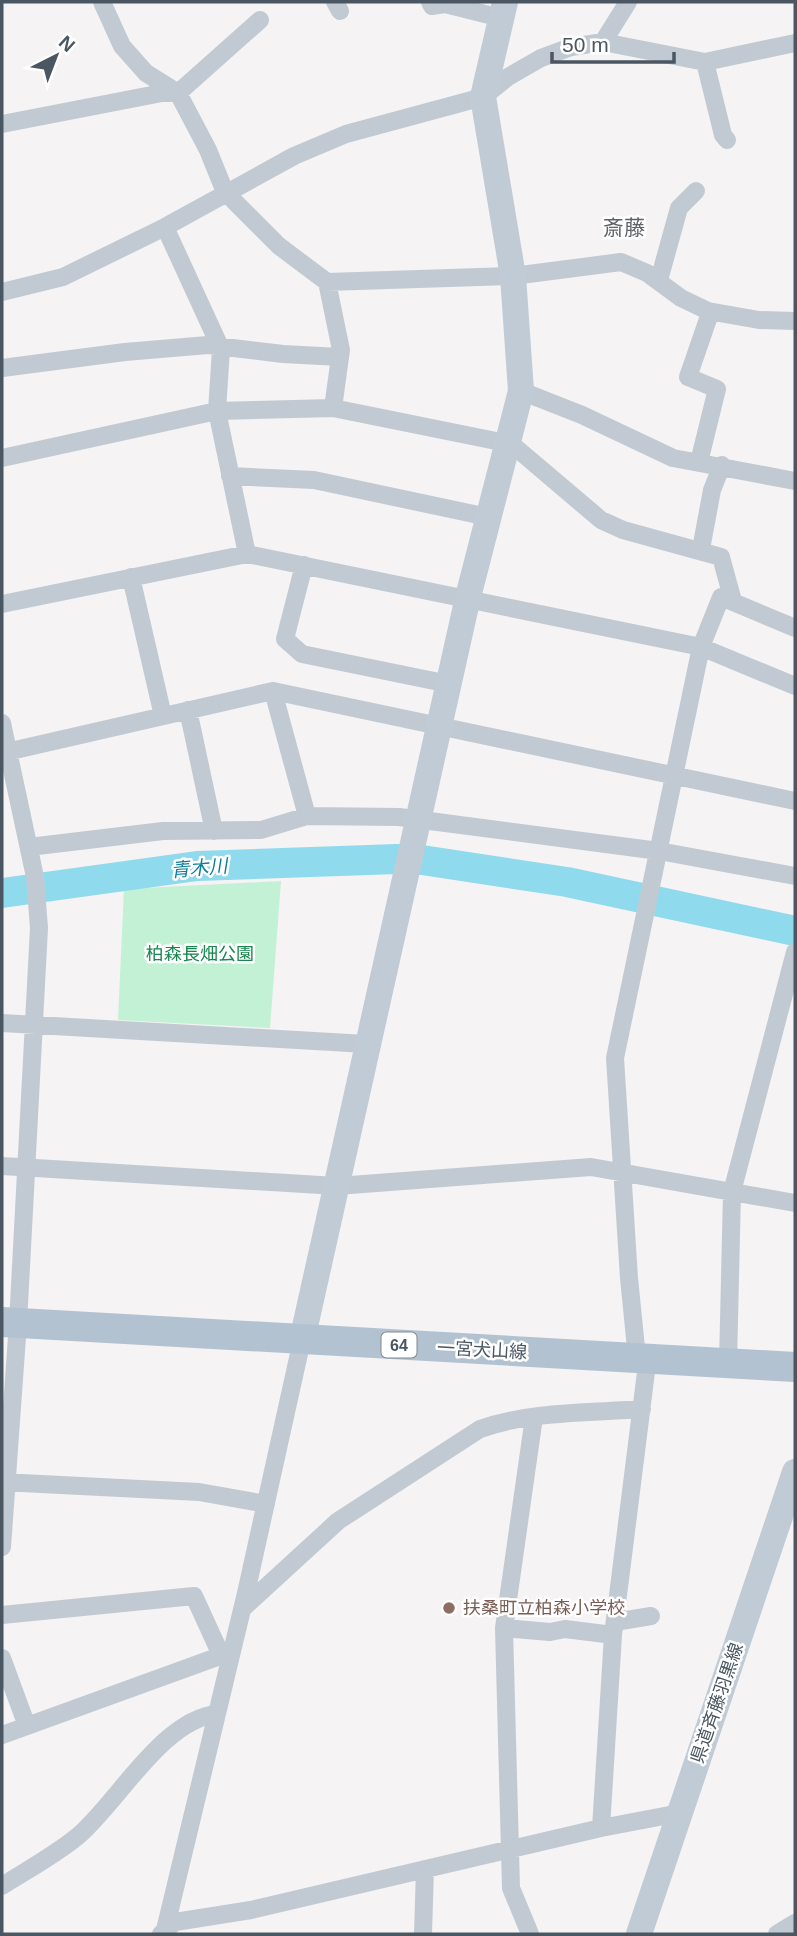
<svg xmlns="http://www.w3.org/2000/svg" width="797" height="1936" viewBox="0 0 797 1936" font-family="Arial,'Noto Sans JP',sans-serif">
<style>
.green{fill:#c3f1d5}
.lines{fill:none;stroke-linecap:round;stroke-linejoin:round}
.river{stroke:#90daee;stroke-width:30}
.street{stroke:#c1cad2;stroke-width:18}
.secondary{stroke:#c1cbd6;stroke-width:26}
.primary{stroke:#b3c2d1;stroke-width:30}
.education-dot{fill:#8d6e63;stroke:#fff;stroke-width:2.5}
.labels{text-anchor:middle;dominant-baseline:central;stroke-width:5;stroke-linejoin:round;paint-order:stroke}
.shield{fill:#fff;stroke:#808990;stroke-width:2}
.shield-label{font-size:16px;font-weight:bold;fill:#4a5661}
.park-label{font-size:18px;fill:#17864f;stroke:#fff}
.street-label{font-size:18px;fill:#4a5661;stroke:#fff}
.education-label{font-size:18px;fill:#785e54;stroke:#fff;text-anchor:start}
.water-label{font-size:19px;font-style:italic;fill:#0c7c9b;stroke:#fff}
.quarter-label{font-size:21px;fill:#5f6368;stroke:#fff}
</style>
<rect width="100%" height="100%" fill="#f5f3f3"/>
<path class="green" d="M281,881l-11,147 -152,-8 6,-131z"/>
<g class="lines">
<path class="river" d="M422,860l145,22 228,49
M2,893l195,-27 200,-7"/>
<path class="street" d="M102,2l20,44 24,27 32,20 30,57 17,42 54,54 48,36 186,-6 108,-14 26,11 34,25 27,13 51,9 36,1
M335,2l5,9
M430,2l2,4 13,-2 56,14
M603,42l25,-40
M705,62l18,73 4,5
M2,124l160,-31h16l82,-73
M165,227l56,122 -4,62 30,143
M659,280l20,-72 17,-17
M327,282l14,68 -8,58
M2,292l61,-15 102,-50 129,-71 52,-22 137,-37 25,-20 33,-19 30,-11 32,-5 102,20 90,-19
M2,368l123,-16 83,-7 75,9 57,3
M521,391l61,24 91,43 122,23
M2,458l215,-47 116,-3 173,35 9,4 86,73 22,10 98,27 12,44
M699,462l18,-73 -29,-12 20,-58v-8
M230,476l84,4 174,37
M701,549l11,-59 10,-25
M304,565l-19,74 17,15 147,30
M131,577l32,139
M2,604l245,-50 454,93 94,39
M273,691l34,125
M188,710l26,121
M2,723l33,154 4,51 -21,395 -16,224
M2,753l271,-62 522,110
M29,847l134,-16 98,-1 46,-14 92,1 260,34 136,25
M2,1023l364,21
M2,1166l335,20 254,-19 204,36
M637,1358l-8,-80 -14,-220 86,-411 20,-50 74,31
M728,1363l4,-171 63,-240
M2,1482l197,10 67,12
M243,1608l95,-87 142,-92c51,-18 109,-16 162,-20
M2,1615l192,-19 27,59
M615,1622l36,-6
M504,1628l46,4 15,-3 48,6
M2,1658l25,68
M2,1735l229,-83
M601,1828l12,-193 35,-279
M2,1886c25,-16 53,-31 76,-50 39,-33 85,-117 139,-122
M161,1934l14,-12 76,-12 350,-82 79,-15
M164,1934l82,-341 56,-253
M423,1934l2,-65
M530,1934l-19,-46 -7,-260 30,-211
M777,1934l18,-11"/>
<path class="secondary" d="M302,1340l166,-743 53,-206 -8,-115 -30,-179 22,-95
M639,1934l156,-462"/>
<path class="primary" d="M2,1322l793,45"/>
</g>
<circle class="education-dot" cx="449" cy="1608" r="7"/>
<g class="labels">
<rect class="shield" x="381.5" y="1332.5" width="35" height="25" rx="5"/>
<g class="shield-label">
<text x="399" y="1345">64</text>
</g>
<g class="park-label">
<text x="200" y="954">柏森長畑公園</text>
</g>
<g class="street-label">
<text transform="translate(482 1350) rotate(3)">一宮犬山線</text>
<text transform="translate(717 1703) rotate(-71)">県道斉藤羽黒線</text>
</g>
<g class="education-label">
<text x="463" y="1608">扶桑町立柏森小学校</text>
</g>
<g class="water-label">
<text transform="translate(199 868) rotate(-5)">青木川</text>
</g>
<g class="quarter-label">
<text x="624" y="227">斎藤</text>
</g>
</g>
<rect width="797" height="1936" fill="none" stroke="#4a5661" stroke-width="7"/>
<g transform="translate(56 56) rotate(42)" stroke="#ffffff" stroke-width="5" paint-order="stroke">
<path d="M0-5L12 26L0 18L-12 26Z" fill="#4a5661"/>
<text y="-10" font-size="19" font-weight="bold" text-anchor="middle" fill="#4a5661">N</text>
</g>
<path d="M552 52v10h122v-10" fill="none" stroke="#4a5661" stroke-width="3.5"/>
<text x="562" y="52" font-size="21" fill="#4a5661" stroke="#ffffff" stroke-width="5" paint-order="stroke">50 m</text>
</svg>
